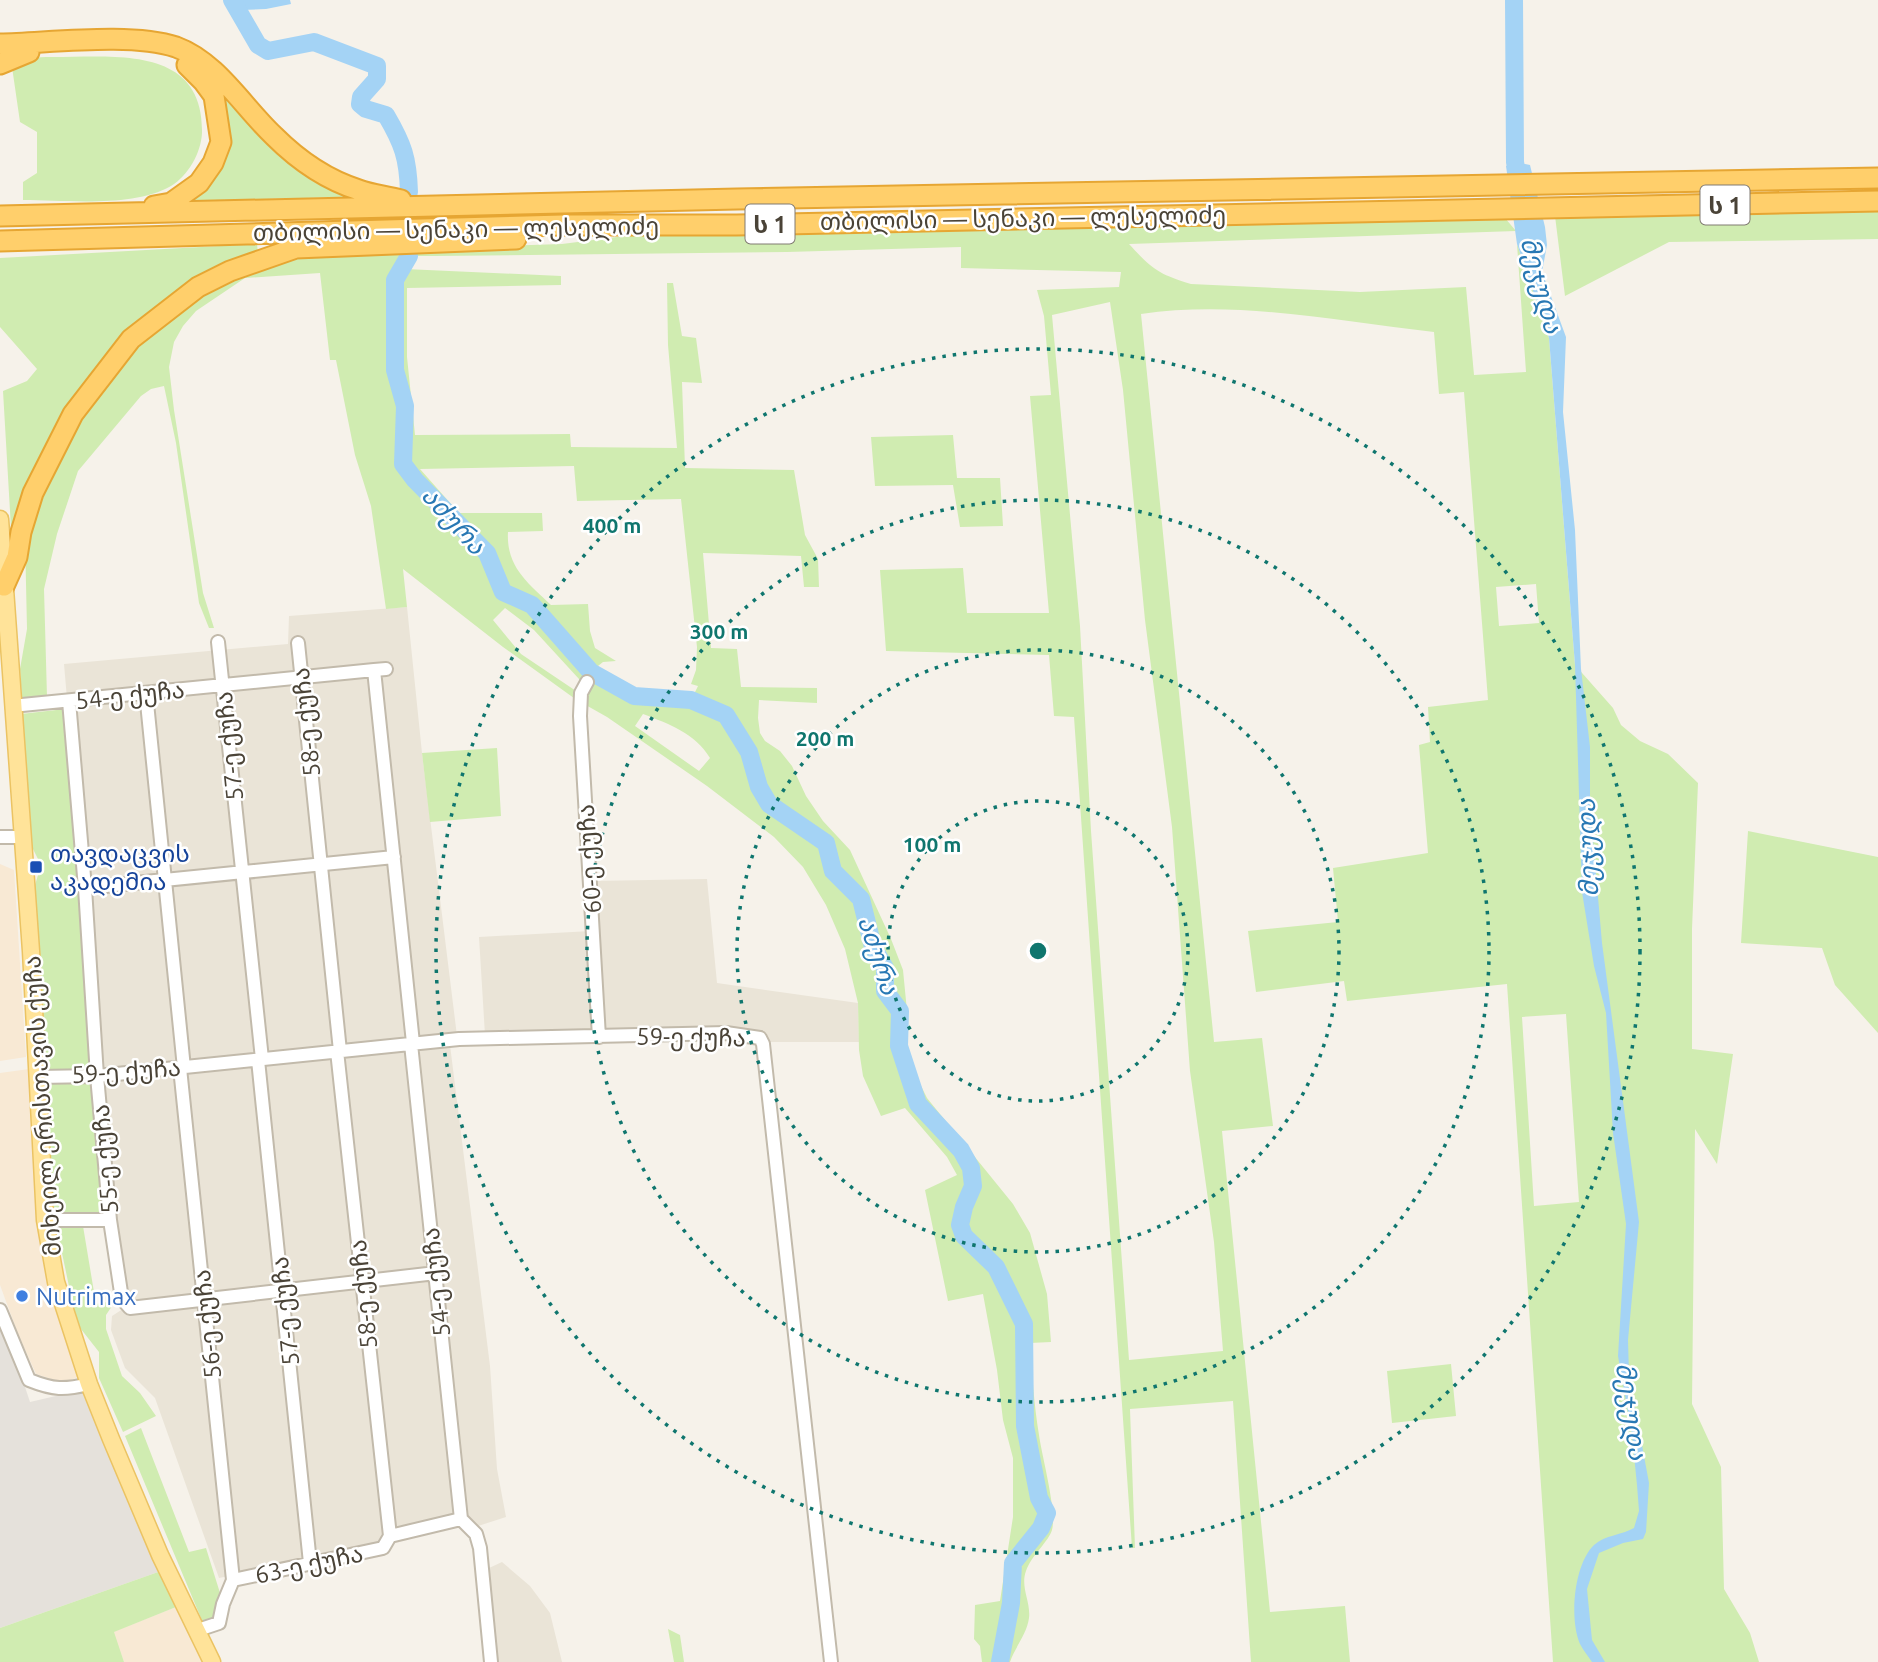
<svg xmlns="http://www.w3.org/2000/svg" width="1878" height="1662" viewBox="0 0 1878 1662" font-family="Ubuntu,'Noto Sans Georgian',sans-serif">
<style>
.residential{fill:#eae4d7}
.commercial{fill:#f8e9d4}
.industrial{fill:#e5e1db}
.green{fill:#d0ecb1;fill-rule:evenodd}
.water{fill:#a4d3f5}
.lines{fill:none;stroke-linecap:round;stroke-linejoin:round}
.river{stroke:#a4d3f5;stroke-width:18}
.minor-casing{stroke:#c2baab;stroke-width:16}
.major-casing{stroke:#ebc363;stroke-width:19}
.highway-casing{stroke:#e6a633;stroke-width:23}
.minor{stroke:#fff;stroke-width:12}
.major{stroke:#ffe399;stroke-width:16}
.highway{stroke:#ffcf6b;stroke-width:19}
.ring{fill:none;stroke:#0f766e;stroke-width:3.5;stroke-dasharray:3.5 7}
.transit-dot{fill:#1a4fb4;stroke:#fff;stroke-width:2.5}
.shop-dot{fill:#3f7fe0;stroke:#fff;stroke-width:2.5}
.labels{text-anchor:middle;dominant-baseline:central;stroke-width:5;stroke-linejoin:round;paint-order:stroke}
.shield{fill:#fff;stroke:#807b73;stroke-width:2}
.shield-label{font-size:23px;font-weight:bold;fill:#4a4337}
.street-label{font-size:24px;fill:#4a4337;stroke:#fff}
.transit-label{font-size:24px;fill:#164399;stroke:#fff;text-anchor:start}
.shop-label{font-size:24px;fill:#366cbe;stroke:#fff;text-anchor:start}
.water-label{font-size:26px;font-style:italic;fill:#2878b4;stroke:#fff}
.centre{fill:#0f766e;stroke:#fff;stroke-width:3.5}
.ring-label{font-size:21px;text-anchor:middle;font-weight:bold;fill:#0f766e;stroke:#fff;stroke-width:5;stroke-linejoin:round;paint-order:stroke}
</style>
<rect width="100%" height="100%" fill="#f6f2ea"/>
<path class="residential" d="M407,607l15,146 35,283 -8,1 41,329 7,103 9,48 -31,10 -3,-6 -14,-4 -61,9 -13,20 -165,32 -64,-180 -30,-30 -14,-38 1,-14 14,-9 -14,-87 -48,-556 224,-20 1,-28z
M707,879l10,104 141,20 1,39h-91l-166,-11 -9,-150z
M591,931l5,102 -111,2 -6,-98z
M502,1562l28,24 20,27 12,49h-67l-8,-93z"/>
<path class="commercial" d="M0,864l14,6 12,187 -26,4z
M29,1069l19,218 30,90 -15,6 -27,-9 -18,-40 -18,-49v-212z
M176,1607l27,55h-79l-11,-30z"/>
<path class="industrial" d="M0,1312l30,90 43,-10 14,1 74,178 -161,57z"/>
<path class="green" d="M46,57c63,1 158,-15 156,76 -1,20 -14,43 -31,53 -38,22 -105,14 -148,14v-18l14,-9v-41l-17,-10 -8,-55 13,-9z
M210,78l86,90 51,29 -164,4 37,-40z
M1878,201v38l-209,3 -104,54 -11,-88z
M1505,218l11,13 -387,13c23,25 29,30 62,40l169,8 106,-5 8,88 52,-3 -9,-128 32,94 26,327 38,43 8,17 19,16 28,13 30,29 -6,146v120l41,5 -16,110 -22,-35 -3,275 29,63 3,122 26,44 9,29h-206l-46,-678 -160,17 -3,-20 -88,11 -8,-61 90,-9 -5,-54 95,-15 -9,-108 11,-3 -2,-35 60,-7 -24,-308 -25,2 -5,-62c-96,-11 -197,-32 -293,-18l73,728 48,-4 11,88 -51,5 48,481 75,-6 5,56h-99l-18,-261 -103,8 5,139h-3l-58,-831 -20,-1 -5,-61 -163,-4 -6,-81 83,-2 4,45h82l-19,-217 21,-1 -7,-79 -7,-26 82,-3 2,-15 -160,-4v-21l-174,5 -353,4h-23v-7l151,-5 102,-13zM1110,302l13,88 22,230 27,207 18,244 24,171 9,109 -94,9 -38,-529 -11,-205 -28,-311zM1536,584l3,39 -40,3 -3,-39zM1566,1014l13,188 -45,4 -12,-189z
M257,244l1,9 -96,54 -101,110 -23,43v9l-22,59h-5l-8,-137 24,-10 10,-12 -37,-42v-69z
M408,249v6l-14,25 -2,90 10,37 -4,41 2,18 84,90 16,37 31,15 60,66 -10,11 -2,-6 -45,-49 -29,-22 -12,12 28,34 58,39 -1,8 -75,-54 -100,-78 4,38 -21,2 -15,-103 -16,-51 -19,-95h-6l-10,-87 -75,5 -49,33 -13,15 -9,16 -5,25 5,43 29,183 11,35h-5l-10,-25 -23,-160 -12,-57 -13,3 -10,7 -63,75 -21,63 -13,55 3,108 -25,2 -2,-30 7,-40 -2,-91 11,-39 34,-65 37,-54 43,-47 58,-45 94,-35z
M405,269l156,7v9l-154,3v69l8,78 155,-1 1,13 106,1 -9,-103 -1,-62h6l9,53 14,2 6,45 -20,-1 3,86 109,2 11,65 13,24 1,28h-15l-3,-31 -98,-3 8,95 26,1 4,38 76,1v15l-58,-3 -1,18 2,15 5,8 15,10 12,15 14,30 17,25 27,29 41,89 12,31 4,41 -1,26 4,27 17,34 86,106 17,29 17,61 4,48 -21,1c2,31 4,61 9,92 3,22 18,76 13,95 -3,11 -21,26 -26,41 -6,16 5,31 3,47 -2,16 -14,29 -19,44h-28l-2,-16 -6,-7 1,-34 25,-4 13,-84v-59l-10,-38 -6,-50 -14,-76 -35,7 -23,-111 32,-15 -10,-18 -42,-49 -24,8 -18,-40 -4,-26 -1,-47 -13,-54 -19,-44 -23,-38 -29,-30 -67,-51 -100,-69 -23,-13 -1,-10 13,-20 38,22 57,4 7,-14 -7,-2 5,-14 1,-23 -16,-148 -104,2 -3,-35 -154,3 39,44h83l1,18 -35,1c-2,35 20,51 43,73l37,-1 2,27 5,17 21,13 -13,1 -10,8 -59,-68 -30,-13 -17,-41 -80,-83 1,-60 -10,-34 -1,-91zM643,714c26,10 52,19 67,44l-11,13 -64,-45z
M953,435l4,43h43l3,48 -43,1 -7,-42 -78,1 -4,-49z
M65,709l34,363h-56l-11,-177 9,-30 -12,-24 -8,-127z
M497,748l4,68 -71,6 -8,-69z
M1748,831l130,26v176l-43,-48 -13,-37 -81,-5z
M94,1080l12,135 -52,2 -10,-134z
M55,1220h27l14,84 23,-4 1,4 -8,2 -6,9v14l16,47 18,17 16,23 -33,16 -24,-54v-26l-22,-28z
M1451,1364l5,52 -64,7 -5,-52z
M141,1428l48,124 17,-4 14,45 -8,26 -9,4 -78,-187z
M161,1571l15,36 -62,25 10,30h-124v-34z
M668,1629l12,6 4,27h-10z"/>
<path class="water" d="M240,0h50l1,4 -25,5 -25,1z
M1515,162l15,3 15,62 2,18 -5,27 24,65 -3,75 12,118 6,139 9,78v58l12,138 37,279 -11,118 1,35 20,108 -3,49 -3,7 -20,4 -24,10 -12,36 5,51 13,22h-13c-4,-6 -9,-12 -12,-18 -11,-25 -6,-80 14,-99 11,-10 28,-10 40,-17l5,-17 -2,-26 -5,-50 -14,-79 8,-132 -13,-91 -7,-120 -12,-47 -12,-74 -7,-227 -26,-327 -32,-94 -11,-78z"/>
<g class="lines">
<path class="river" d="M232,0l26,45 10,6 46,-9 63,24v13l-16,18 -1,7 6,5 20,6c17,29 22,43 23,77
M1514,0l1,162 4,23
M409,256l-14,24v90l10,36 -2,58 12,16 72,73 16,39 29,13 59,67 43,24 57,4 35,15 23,37 10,35 10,17 57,39 7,28 28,28 12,48 12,21v23l15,20 -1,35 19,58 43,46 10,18 2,18 -9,21 -4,18 4,11 32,31 28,57 1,102 14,72 8,15 -6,15 -28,35 -2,40 -11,59"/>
<g class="minor-casing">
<path id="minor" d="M218,642l44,417
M298,643l42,408
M386,669l-12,1 39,373
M587,682l-6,11 -1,23 19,321
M146,693l38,375
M69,701l16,187 12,188 13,144 12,79 8,9 306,-35
M12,706l362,-36
M0,837h22
M85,888l309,-31
M411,1044l50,475
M337,1051l53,485
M258,1060l52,503
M180,1068l53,512
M38,1077l59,-1 362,-37 267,-6 34,5 3,6 68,618
M45,1220h65
M0,1310l29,70c25,10 35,10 60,4
M461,1519l15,15 4,14 11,114
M390,1536l71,-17
M198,1630l21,-7 4,-19 10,-24 150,-32 7,-12"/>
</g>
<g class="major-casing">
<path id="major" d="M0,519l31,432 14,269 11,62 33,102 22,55 49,116 52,107"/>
</g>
<g class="highway-casing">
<path id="highway" d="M0,44c49,-1 131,-12 176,3 41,15 67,60 98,89 24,24 53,44 85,54 13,5 28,6 42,10
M0,64l29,-12
M154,206l17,-3 28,-20 14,-20 8,-21 -7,-46 -11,-15 -16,-16
M0,216l737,-17 1141,-21
M0,241l563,-16h173l1142,-24
M4,586l13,-29 4,-25 12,-39 40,-79 58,-75 67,-52 32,-16 66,-23 220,-9"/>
</g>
<use href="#minor" class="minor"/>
<use href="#major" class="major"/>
<use href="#highway" class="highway"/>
</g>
<g class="ring">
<circle cx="1038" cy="951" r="150"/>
<circle cx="1038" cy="951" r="301"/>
<circle cx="1038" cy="951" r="451"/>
<circle cx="1038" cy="951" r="602"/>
</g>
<rect class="transit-dot" x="29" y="860" width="14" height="14" rx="3.5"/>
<circle class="shop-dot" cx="22" cy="1296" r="7"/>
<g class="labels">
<g class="shield">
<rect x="1700.5" y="185.5" width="49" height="39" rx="5"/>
<rect x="745.5" y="204.5" width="49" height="39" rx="5"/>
</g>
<g class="shield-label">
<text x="1725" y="205">ს 1</text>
<text x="770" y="224">ს 1</text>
</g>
<g class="street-label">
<text transform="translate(1023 218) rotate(-1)">თბილისი — სენაკი — ლესელიძე</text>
<text transform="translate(456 229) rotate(-1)">თბილისი — სენაკი — ლესელიძე</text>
<text transform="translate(130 695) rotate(-6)">54-ე ქუჩა</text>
<text transform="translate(306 722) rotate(-96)">58-ე ქუჩა</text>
<text transform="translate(229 746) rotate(-96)">57-ე ქუჩა</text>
<text transform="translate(589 859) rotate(-94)">60-ე ქუჩა</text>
<text transform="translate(691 1037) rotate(1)">59-ე ქუჩა</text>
<text transform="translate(126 1071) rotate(-4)">59-ე ქუჩა</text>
<text transform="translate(42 1106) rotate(-94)">მიხეილ ერისთავის ქუჩა</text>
<text transform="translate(105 1159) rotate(-95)">55-ე ქუჩა</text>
<text transform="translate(436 1282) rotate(-96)">54-ე ქუჩა</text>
<text transform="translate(363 1294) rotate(-96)">58-ე ქუჩა</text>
<text transform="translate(285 1311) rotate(-96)">57-ე ქუჩა</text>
<text transform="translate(207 1324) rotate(-96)">56-ე ქუჩა</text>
<text transform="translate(309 1564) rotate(-12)">63-ე ქუჩა</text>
</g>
<g class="transit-label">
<text x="50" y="853">თავდაცვის<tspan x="50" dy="28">აკადემია</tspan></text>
</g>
<g class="shop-label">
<text x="36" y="1296">Nutrimax</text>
</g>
<g class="water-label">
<text transform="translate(1542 285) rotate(75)">მეჯუდა</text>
<text transform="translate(454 520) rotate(48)">აძურა</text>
<text transform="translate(1587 848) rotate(-92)">მეჯუდა</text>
<text transform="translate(879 955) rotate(72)">აძურა</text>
<text transform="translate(1632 1411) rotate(82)">მეჯუდა</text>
</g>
</g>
<circle cx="1038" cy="951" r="10" class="centre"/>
<g class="ring-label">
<text x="612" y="533">400 m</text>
<text x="719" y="639">300 m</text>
<text x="825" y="746">200 m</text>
<text x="932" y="852">100 m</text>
</g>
</svg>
